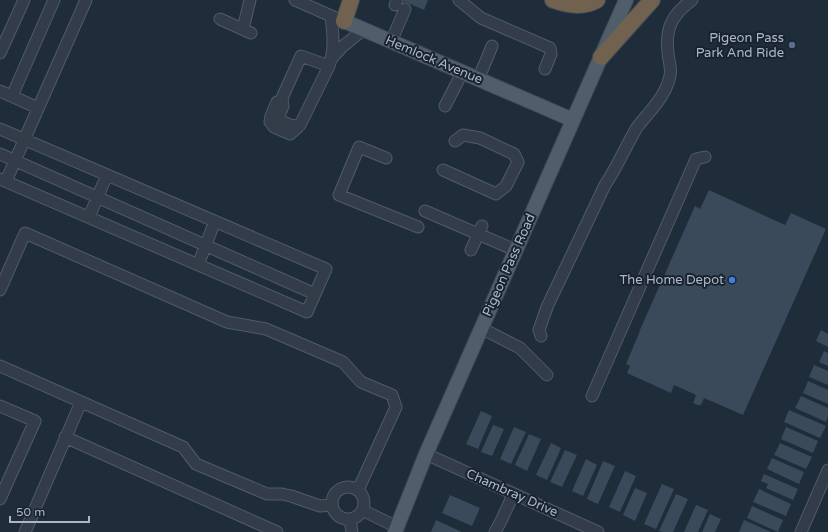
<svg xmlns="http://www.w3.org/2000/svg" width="828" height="532" viewBox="0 0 828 532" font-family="'Varela Round',sans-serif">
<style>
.building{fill:#3a4a5a}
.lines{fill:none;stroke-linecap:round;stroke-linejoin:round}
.minor-casing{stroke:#505b68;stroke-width:13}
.major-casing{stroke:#3c4754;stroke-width:16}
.highway-casing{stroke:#3d4855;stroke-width:18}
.minor{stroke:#333d4a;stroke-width:11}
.major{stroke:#505d6a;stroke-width:14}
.highway{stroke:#71624f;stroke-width:16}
.service-dot{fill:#5c6f8a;stroke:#18232f;stroke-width:1.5}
.shop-dot{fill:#3f7fe0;stroke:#18232f;stroke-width:1.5}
.labels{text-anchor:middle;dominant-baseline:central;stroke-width:4;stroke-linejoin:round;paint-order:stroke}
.poi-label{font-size:13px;fill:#adb8c7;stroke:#18232f;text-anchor:end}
.street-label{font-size:13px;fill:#adb8c7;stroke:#18232f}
</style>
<rect width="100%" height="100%" fill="#1f2c3a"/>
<path class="building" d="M401,0h27l-4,10z
M709,190l76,35 6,-12 35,16 -83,186 -39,-17 -3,7h-3l-5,-2 3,-8 -22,-10 -3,8 -44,-20 3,-7 -4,-2 14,-33 -1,1 56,-126 5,3z
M821,330l7,4v13l-12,-6z
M824,351l4,2v13l-9,-4z
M814,365l14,6v14l-19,-8z
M808,381l20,9v14l-25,-11z
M801,396l27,12v8l-2,6 -31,-14z
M789,410l37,16 -6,12 -36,-16z
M481,411l11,5 -14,33 -12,-5z
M493,425l11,4 -12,27 -11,-4z
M514,427l12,5 -15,32 -11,-5z
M786,427l32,14 -5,12 -32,-14z
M529,434l12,5 -14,32 -12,-6z
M551,443l10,5 -14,32 -11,-5z
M780,443l32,14 -6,12 -32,-14z
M565,450l12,5 -15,32 -12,-5z
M772,458l32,14 -5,12 -32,-15z
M586,459l11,6 -14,31 -11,-5z
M603,461l12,5 -17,38 -11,-5z
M625,471l11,5 -16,36 -11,-5z
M764,474l34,15 -5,11 -27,-12 2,-4 -7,-3z
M662,484l12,5 -18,40 -12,-5z
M635,488l12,5 -12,28 -12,-6z
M759,489l32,15 -5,12 -33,-14z
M676,494l12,5 -15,33h-10l-4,-1z
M450,495l30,13 -8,18 -30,-13z
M696,505l12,5 -10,22h-14z
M752,506l31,14 -5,12 -31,-14z
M710,514l11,5 -6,13h-13z
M436,520l26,12h-31z
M744,520l27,12h-32z"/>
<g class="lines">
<g class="minor-casing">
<path id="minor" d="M295,0l43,19
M459,0l22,18 69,30 1,6 -6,15
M395,5l2,-5
M220,19l31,14
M243,29l7,-29
M391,42l14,-33
M0,53l24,-53
M331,59l11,-12 21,-17
M329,66l-29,59 -8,1 -11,-5 -2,-6 4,-9 -1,-8 19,-42 28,10c6,-16 4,-33 2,-50
M478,80l14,-34
M0,91l38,17
M12,96l42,-96
M277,102l-6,14 -1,6 4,5 16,7 8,-7
M445,106l17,-33
M0,129l326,140 -19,43 -307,-133
M0,154l315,140
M386,158l-27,-11 -20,48 79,32
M443,170l53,24 10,-8 12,-24 -4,-8 -34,-16 -17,-3 -8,6
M6,181l80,-181
M425,211l90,39
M89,217l18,-42
M471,250l11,-24
M198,265l17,-44
M0,290l25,-57 202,89 39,7 77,33 18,20 31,13 4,12 -38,83
M481,328l39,20 27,27
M541,336l-2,-6 8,-23 58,-122c12,-18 20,-37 31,-56 3,-5 8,-10 11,-14 10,-11 20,-24 23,-39 2,-9 -2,-16 -2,-24 -3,-25 5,-38 24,-52
M0,366l183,81 13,17 71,30h15l9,2 29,10 12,-1
M592,396l104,-237 9,-2
M0,406l35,15 -35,78
M65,437l212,95
M426,454l172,78
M332 503a16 16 0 1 1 32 0a16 16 0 1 1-32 0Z
M362,510l35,17
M350,519l2,13
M25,532l56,-130
M495,532l6,-11 12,-26
M801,532l27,-62"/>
</g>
<g class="major-casing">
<path id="major" d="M344,21l229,99
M395,532l31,-78 200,-454"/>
</g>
<g class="highway-casing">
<path id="highway" d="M553,0c15,5 30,8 44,0
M344,21l7,-21
M601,57l51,-57"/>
</g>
<use href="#minor" class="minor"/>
<use href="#major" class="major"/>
<use href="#highway" class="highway"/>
</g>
<circle class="service-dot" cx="792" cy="45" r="4"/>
<circle class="shop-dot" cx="732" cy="280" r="4"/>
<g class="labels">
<g class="poi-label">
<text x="784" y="38">Pigeon Pass<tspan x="784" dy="15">Park And Ride</tspan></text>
<text x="724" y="280">The Home Depot</text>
</g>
<g class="street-label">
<text transform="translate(434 60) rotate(23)">Hemlock Avenue</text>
<text transform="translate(509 265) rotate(-66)">Pigeon Pass Road</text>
<text transform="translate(512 493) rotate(24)">Chambray Drive</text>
</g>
</g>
<path d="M10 516v6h79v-6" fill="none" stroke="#adb8c7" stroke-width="2"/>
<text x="16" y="516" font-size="12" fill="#adb8c7" stroke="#18232f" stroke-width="3" paint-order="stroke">50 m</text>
</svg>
